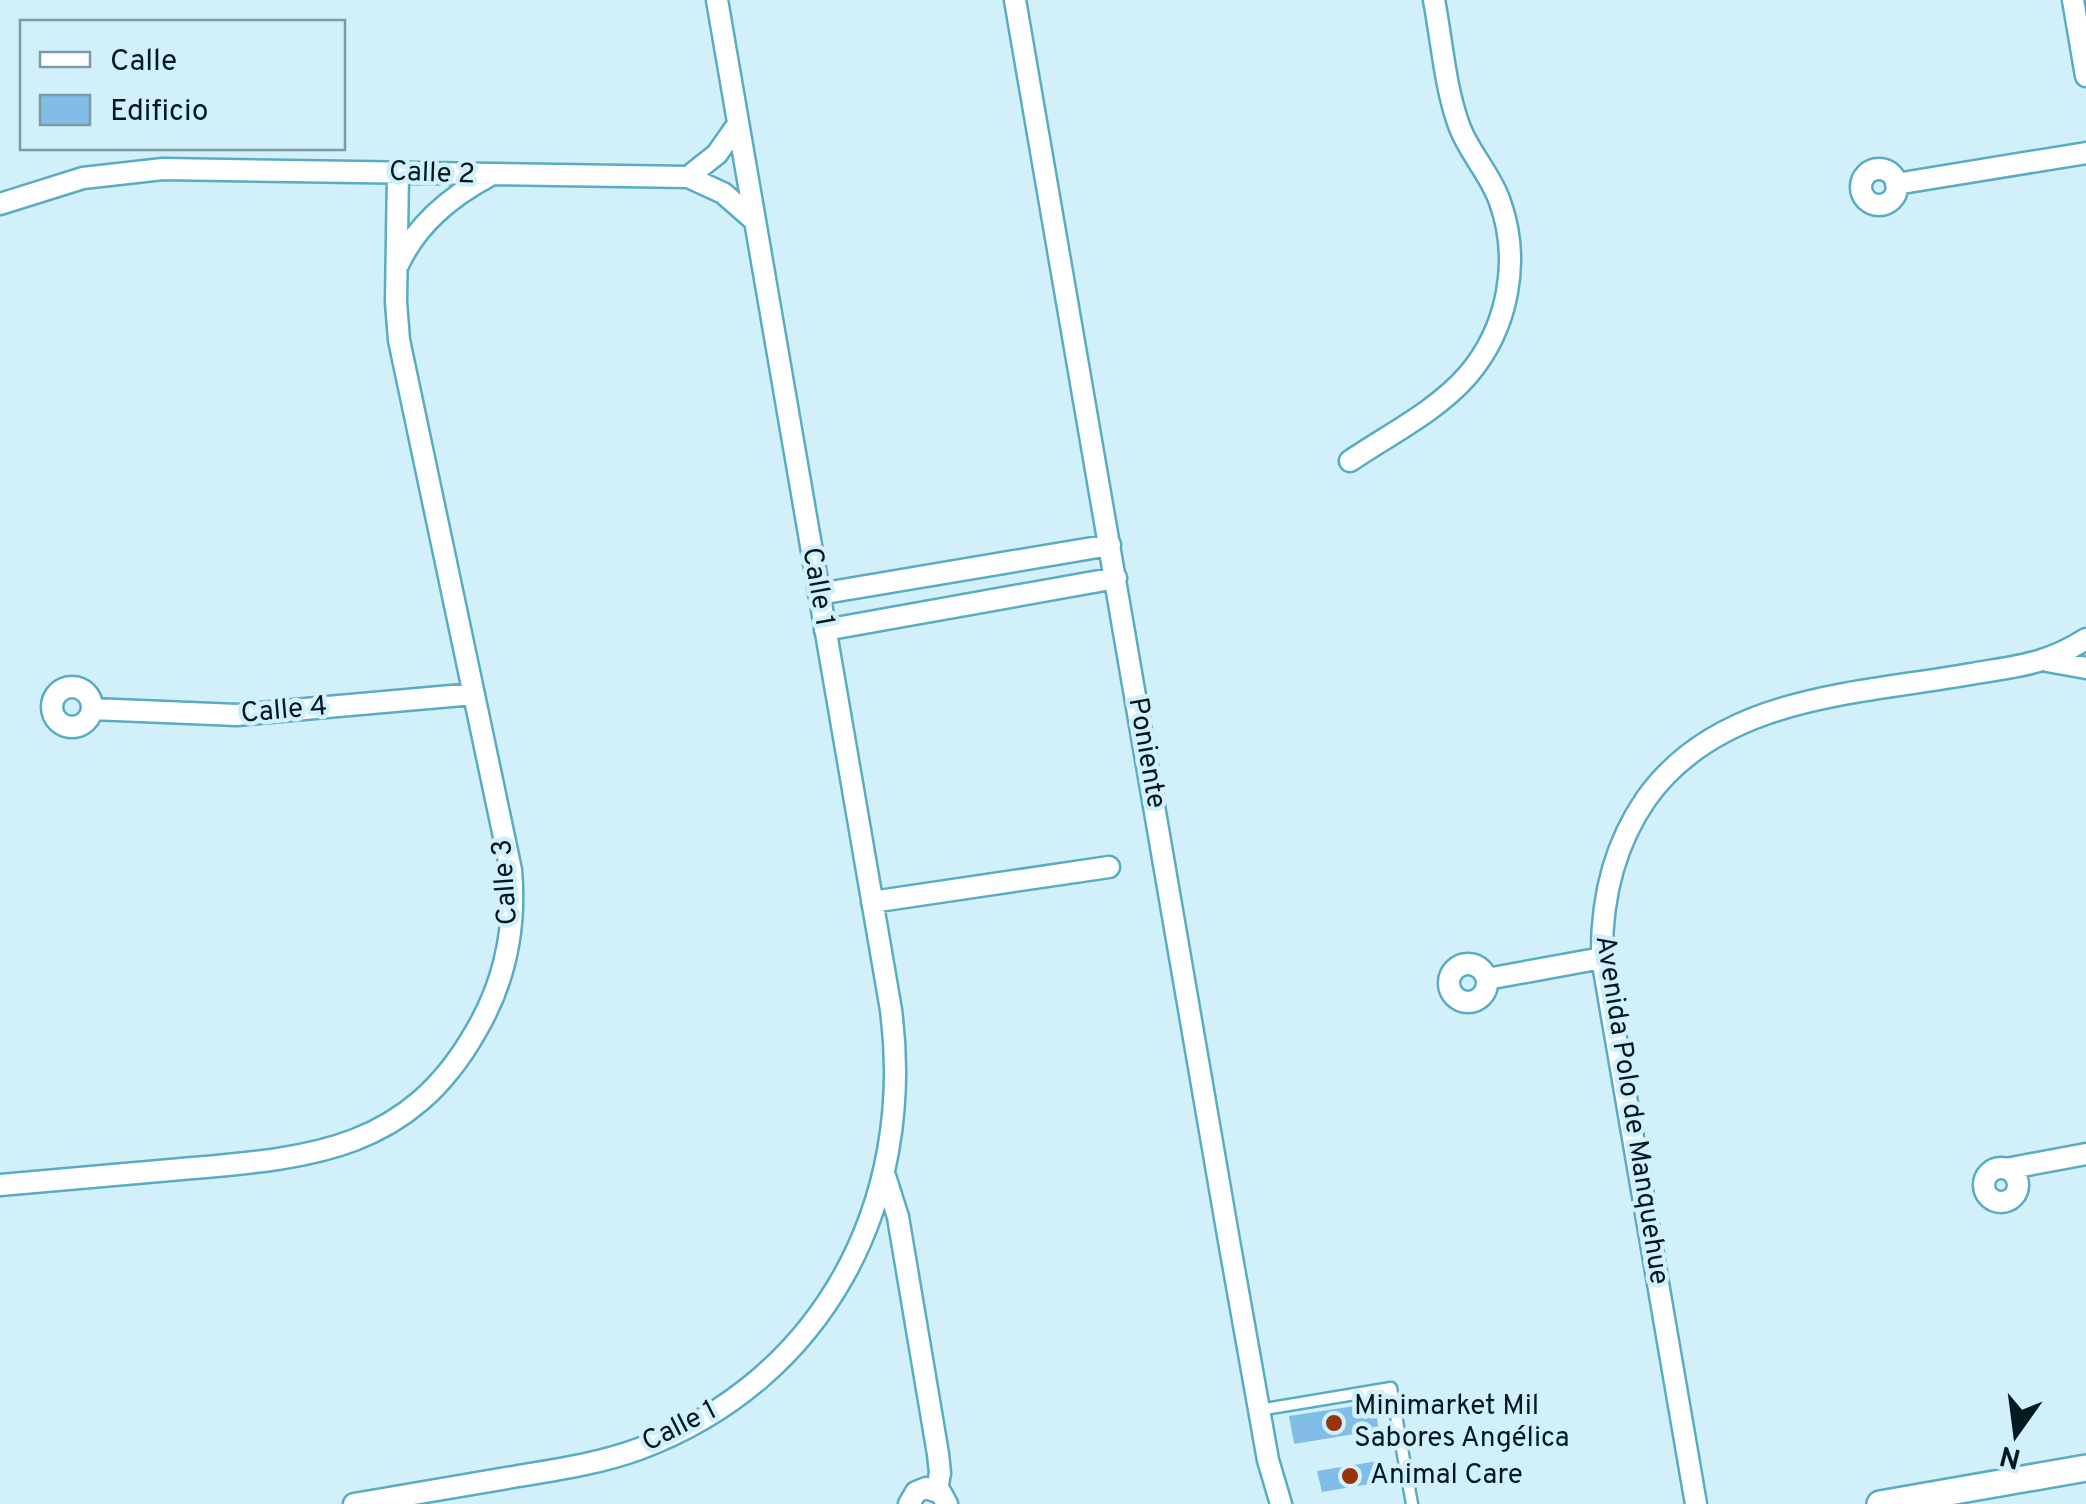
<svg xmlns="http://www.w3.org/2000/svg" width="2086" height="1504" viewBox="0 0 2086 1504" font-family="Overpass,sans-serif">
<style>
.building{fill:#80bee8}
.lines{fill:none;stroke-linecap:round;stroke-linejoin:round}
.service-casing{stroke:#59acc3;stroke-width:15}
.minor-casing{stroke:#59acc3;stroke-width:25}
.tertiary-casing{stroke:#59acc3;stroke-width:30}
.service{stroke:#fff;stroke-width:10}
.minor{stroke:#fff;stroke-width:20}
.tertiary{stroke:#fff;stroke-width:25}
.poi-dot{fill:#99330a;stroke:#d1f0fa;stroke-width:4}
.labels{text-anchor:middle;dominant-baseline:central;stroke-width:9;stroke-linejoin:round;paint-order:stroke}
.street-label{font-size:28px;fill:#011a21;stroke:#d1f0fa}
.poi-label{font-size:28px;fill:#011a21;stroke:#d1f0fa;text-anchor:start}
</style>
<rect width="100%" height="100%" fill="#d1f0fa"/>
<path class="building" d="M1374,1403l5,27 -85,14 -5,-28z
M1378,1461l4,21 -60,10 -5,-21z"/>
<g class="lines">
<g class="service-casing">
<path id="service" d="M1259,1410l132,-22 21,116"/>
</g>
<g class="minor-casing">
<path id="minor" d="M1015,0l214,1241 39,219 13,44
M2073,0l13,76
M1861 187a18 18 0 1 1 36 0a18 18 0 1 1-36 0Z
M688,177l29,-23 21,-30
M1896,184l190,-31
M0,204l83,-26 80,-9 525,8 35,16 31,27
M398,265c19,-41 52,-68 91,-89
M1350,461c38,-26 87,-50 118,-86 40,-47 53,-114 32,-173 -9,-27 -30,-48 -40,-74 -15,-39 -18,-87 -26,-128
M819,594l291,-49
M825,630l291,-52
M2047,661l39,7
M52 707a20 20 0 1 1 40 0a20 20 0 1 1-40 0Z
M92,709l145,6 237,-21
M872,902l237,-35
M1449 983a19 19 0 1 1 38 0a19 19 0 1 1-38 0Z
M1487,979l115,-21
M1984 1185a17 17 0 1 1 34 0a17 17 0 1 1-34 0Z
M2006,1169l80,-15
M885,1176l13,41 40,237 2,19 -3,17
M0,1185c61,-5 121,-11 182,-16 125,-11 225,-16 294,-138 29,-49 40,-104 35,-161l-112,-530 -3,-38 2,-130
M354,1504c53,-9 106,-18 159,-27 42,-7 85,-13 126,-28 185,-69 277,-247 252,-439l-174,-1010
M909,1504l7,-12 10,-4 15,5 6,11
M1696,1504l-94,-546c-1,-58 11,-111 44,-159 73,-103 211,-105 325,-125 46,-8 74,-9 115,-35"/>
</g>
<g class="tertiary-casing">
<path id="tertiary" d="M1880,1504l206,-36"/>
</g>
<use href="#service" class="service"/>
<use href="#minor" class="minor"/>
<use href="#tertiary" class="tertiary"/>
</g>
<g class="poi-dot">
<circle cx="1334" cy="1423" r="10"/>
<circle cx="1350" cy="1476" r="10"/>
</g>
<g class="labels">
<g class="street-label">
<text transform="translate(432 174) rotate(2)">Calle 2</text>
<text transform="translate(817 587) rotate(80)">Calle 1</text>
<text transform="translate(284 711) rotate(-5)">Calle 4</text>
<text transform="translate(1146 753) rotate(80)">Poniente</text>
<text transform="translate(506 882) rotate(-94)">Calle 3</text>
<text transform="translate(1631 1110) rotate(81)">Avenida Polo de Manquehue</text>
<text transform="translate(680 1427) rotate(-27)">Calle 1</text>
</g>
<g class="poi-label">
<text x="1354" y="1407">Minimarket Mil<tspan x="1354" dy="32">Sabores Angélica</tspan></text>
<text x="1370" y="1476">Animal Care</text>
</g>
</g>
<rect x="20" y="20" width="325" height="130" fill="#d1f0fa" stroke="#7e9aa3" stroke-width="2.5"/>
<rect x="40" y="52" width="50" height="15" fill="#ffffff" stroke="#7e9aa3" stroke-width="2.5"/>
<text x="110" y="70" font-size="30" fill="#011a21">Calle</text>
<rect x="40" y="95" width="50" height="30" fill="#80bee8" stroke="#7e9aa3" stroke-width="2.5"/>
<text x="110" y="120" font-size="30" fill="#011a21">Edificio</text>
<g transform="translate(2016 1434) rotate(194)" stroke="#d1f0fa" stroke-width="8" paint-order="stroke">
<path d="M0-8L18 38L0 25L-18 38Z" fill="#011a21"/>
<text y="-15" font-size="28" font-weight="bold" text-anchor="middle" fill="#011a21">N</text>
</g>
</svg>
